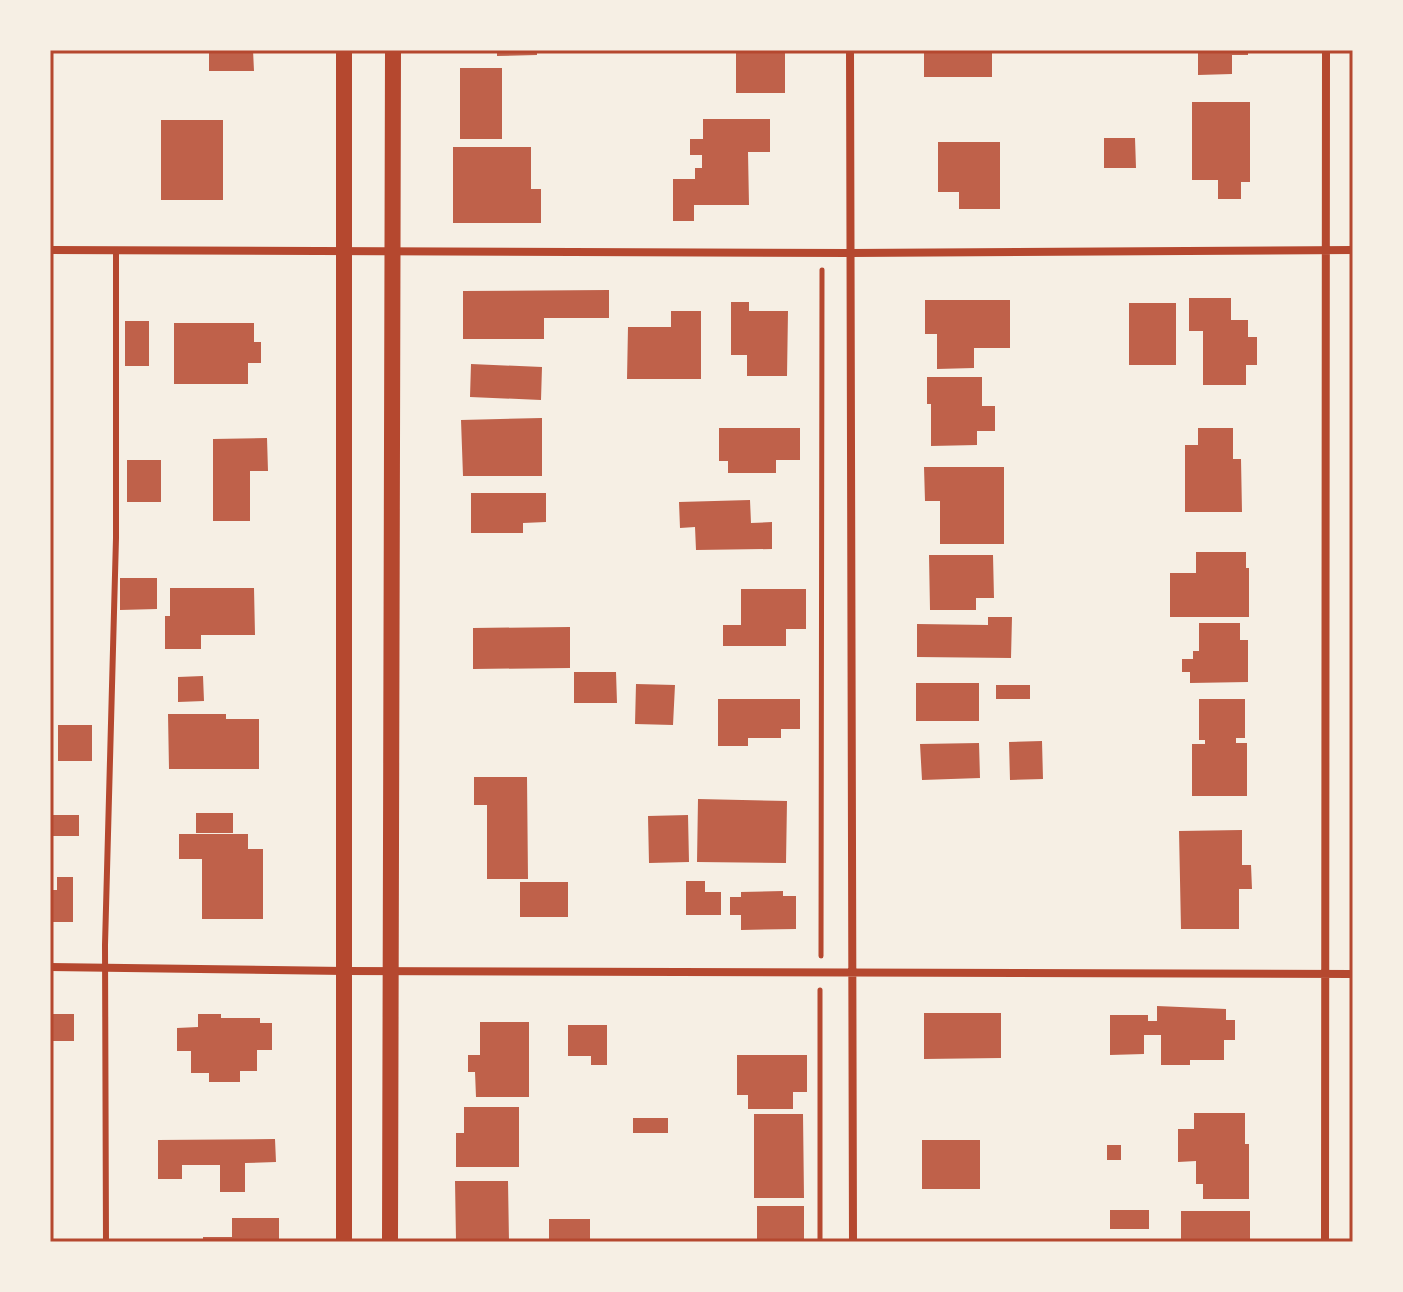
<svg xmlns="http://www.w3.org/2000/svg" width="1403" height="1292" viewBox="0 0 1403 1292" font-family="Quicksand,sans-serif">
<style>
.building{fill:#bf614a}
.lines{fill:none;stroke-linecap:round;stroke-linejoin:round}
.path{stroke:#b5482f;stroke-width:5}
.service{stroke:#b5482f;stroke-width:6}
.minor{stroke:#b5482f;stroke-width:8}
.secondary{stroke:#b5482f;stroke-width:16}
.neatline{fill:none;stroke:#b5482f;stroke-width:3}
</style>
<rect width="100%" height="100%" fill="#f6efe4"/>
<path class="building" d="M209,50h44l1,21h-45z
M497,50h40v5l-40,1z
M736,50h49v43h-49z
M924,50h68v27h-68z
M1198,50h50v5h-16v19l-34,1z
M460,68h42v71h-42z
M1192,102h58v80h-9v17h-23v-19h-26z
M703,119h67v33h-22l1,53h-55v16h-21v-42h22v-11h7v-13h-12v-16h13z
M161,120h62v80h-62z
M1104,138h31l1,30h-32z
M938,142h62v67h-41v-17h-21z
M453,147h78v42h10v34h-88z
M609,290v28h-65v21h-81v-48z
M1189,298h42v22h17v17h9v28h-11v20h-43v-54h-14z
M925,300h85v48h-36v20l-37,1v-35h-12z
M731,302h18v9h39l-1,65h-40v-21h-16z
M1129,303h47v62h-47z
M671,311h30v68h-74l1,-52h43z
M125,321h24v45h-24z
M174,323h80v19h7v21h-13v21h-74z
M471,364l71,3 -1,33 -71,-3z
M927,377h55v29h13v25h-18v14l-46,1v-42h-4z
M542,418v58h-79l-2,-56z
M719,428h81v32h-24v13h-48v-12h-9z
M1198,428h35v31h8l1,53h-57v-67h13z
M267,438l1,33h-18v50h-37v-82z
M127,460h34v42h-34z
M924,467h80v77h-64v-43h-15z
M471,493h75v29l-23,1v10h-52z
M750,500l1,23 21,-1v27l-76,1 -1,-23 -15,1 -1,-26z
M1196,552h50v16h3v49h-79v-44h26z
M929,555h64l1,43h-18v12h-46z
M120,578h37v31l-37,1z
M170,588h84l1,47h-54v14h-36v-33h5z
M741,589h65v40h-20v17h-63v-21h18z
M988,617h24l-1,41 -94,-1v-33l71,1z
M1199,623h41v17h8v42l-58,1v-11h-8v-13h11v-8h6z
M570,627v41l-97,1v-41z
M574,672h42l1,31h-43z
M203,676l1,25 -26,1v-25z
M916,683h63v38h-63z
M636,684l39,1 -2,40 -38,-1z
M996,685h34v14h-34z
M718,699h82v30h-19v9h-33v8h-30z
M1199,699h46v39h-9v5h11v53h-55v-52h13v-4h-6z
M168,714h58v5h33v50h-90z
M58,725h34v36h-34z
M1042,741l1,38 -33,1 -1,-38z
M979,743l1,35 -58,2 -2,-36z
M474,777h53l1,102h-41v-74h-13z
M698,799l89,2 -1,62 -89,-1z
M196,813h37v20h-37z
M50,815h29v21h-29z
M688,815l1,47 -40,1 -1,-47z
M1242,830v35h9l1,24h-13v40h-58l-2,-98z
M179,834h69v15h15v70h-61v-60h-23z
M57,877h16v45h-23v-32h7z
M686,881h19v11h16v23h-35z
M520,882h48v35h-48z
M783,891v5h13v33l-55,1v-15h-11v-18h11v-5z
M1157,1006l69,3v11h9v20h-11v20h-34v5h-29v-30h-17v19l-34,1v-40h38v6h9z
M924,1013h77v45l-77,1z
M50,1014h24v27h-24z
M198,1014h23v4h39v5h12v27h-15v21h-17v11h-31v-9h-18v-22h-14v-23l21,-1z
M480,1022h49v75h-53l-1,-25h-7v-17h12z
M568,1025h39v40h-16v-9h-23z
M737,1055h70v37h-14v17h-45v-14h-11z
M464,1107h55v60h-63v-34h8z
M1194,1113h51v31h4v55h-46v-15h-7v-23l-18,1v-33h16z
M754,1114h49l1,84h-50z
M633,1118h35v15h-35z
M275,1139l1,23 -31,1v29h-25v-27h-38v14h-24v-39z
M922,1140h58v49h-58z
M1107,1145h14v15h-14z
M455,1181h53l1,61 -53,-2z
M757,1206h47v36h-47z
M1110,1210h39v19h-39z
M1181,1211h69v31h-69z
M232,1218h47v24h-76v-5h29z
M549,1219h41v23h-41z"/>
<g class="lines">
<path class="path" d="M821,956l1,-686
M820,990v252"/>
<path class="service" d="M106,1242l-1,-297 11,-407v-288"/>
<path class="minor" d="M850,50l3,1192
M50,250l800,3 503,-3
M50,967l294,4 1009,3
M1325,1242l1,-1192"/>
<path class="secondary" d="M344,50v1192
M390,1242l3,-1192"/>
</g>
<rect width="1403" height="1292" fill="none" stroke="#f6efe4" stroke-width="104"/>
<rect x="52" y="52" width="1299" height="1188" class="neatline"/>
</svg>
